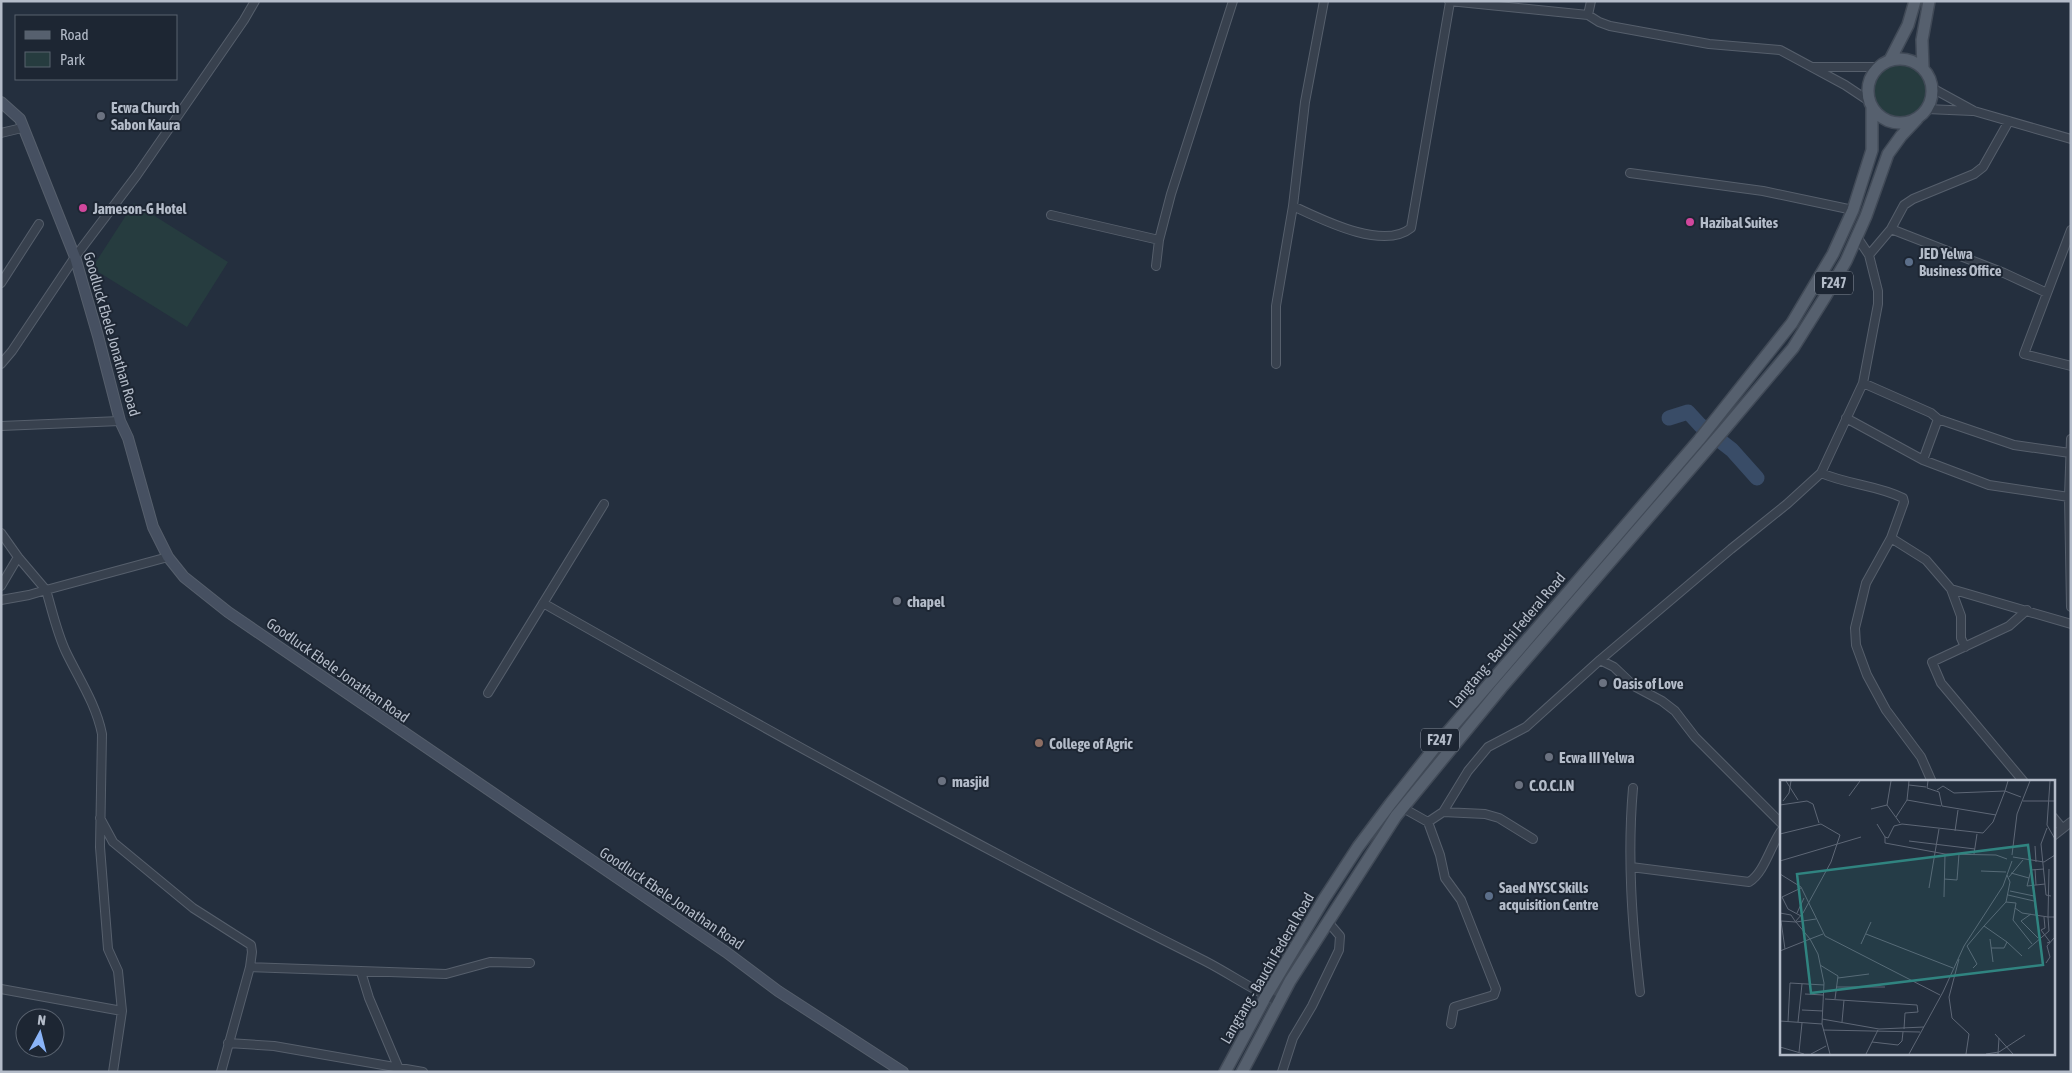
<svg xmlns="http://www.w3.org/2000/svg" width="2072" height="1073" viewBox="0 0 2072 1073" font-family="'Asap Condensed',sans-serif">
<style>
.green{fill:#263c3f}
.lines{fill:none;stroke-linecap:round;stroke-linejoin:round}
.river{stroke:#394c67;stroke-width:15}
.street-casing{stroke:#565f6c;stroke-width:10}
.secondary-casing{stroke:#565f6c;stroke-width:12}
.primary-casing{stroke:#414a57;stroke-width:14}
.street{stroke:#38414e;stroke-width:8}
.secondary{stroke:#465061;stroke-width:10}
.primary{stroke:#56606e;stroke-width:11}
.worship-dot{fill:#6b7280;stroke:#1d2633;stroke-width:2}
.hotel-dot{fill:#d1479c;stroke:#1d2633;stroke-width:2}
.service-dot{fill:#5c6f8a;stroke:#1d2633;stroke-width:2}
.education-dot{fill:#8d6e63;stroke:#1d2633;stroke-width:2}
.labels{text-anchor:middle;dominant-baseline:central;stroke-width:4;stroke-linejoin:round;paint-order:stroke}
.shield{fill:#1d2633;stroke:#878f9c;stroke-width:1}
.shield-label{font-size:14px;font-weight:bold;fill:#b4bcc9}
.poi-label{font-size:15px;font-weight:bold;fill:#b4bcc9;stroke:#1d2633;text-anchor:start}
.street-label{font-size:15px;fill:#b4bcc9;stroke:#1d2633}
.inset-road{fill:none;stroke:#5e6776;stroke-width:1}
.view{fill:#308480;fill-opacity:0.15;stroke:#308480;stroke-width:2.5}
.inset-edge{fill:none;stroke:#b4bcc9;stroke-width:2.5}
</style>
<rect width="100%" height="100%" fill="#242f3e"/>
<path class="green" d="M1872 91a28 28 0 1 1 56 0a28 28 0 1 1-56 0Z
M134,203l94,59 -41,65 -95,-59z"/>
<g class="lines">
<path class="river" d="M1669,418l19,-6 12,13 32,25 25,28"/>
<g class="street-casing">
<path id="street" d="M1449,1l139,14 11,7 11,4 99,18 71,6 65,35 24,16
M1588,15l3,-14
M1814,67h63
M1932,88l42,23 97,28
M1927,109l45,2
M1,133l21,-5
M1630,173l133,18 90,19
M1293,206c28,13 90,45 118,22l39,-226
M1051,215l108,25
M1891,229l113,44 43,20
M2071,230l-47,124 47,12
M1869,255l22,-26 13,-24 9,-6 61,-25 9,-7 26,-46
M1156,266l3,-26 12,-46 62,-193
M1,283l38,-59
M1,364l11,-13 63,-94 62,-82 107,-155 11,-19
M1276,364v-58l17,-100 12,-104 19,-101
M1863,383l68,30 7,6 76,26 56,8
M1846,418l77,42 66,25 80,12
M1,426l119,-5
M2071,439l-2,58 2,110
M1923,460l15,-41
M1821,473c28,12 56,12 82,25l1,4 -13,36 -25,45 -11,45 1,17 11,30 19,35 35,47 11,25
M1,533l17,24 28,33 -17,5 -28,5
M1891,538l35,22 25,29 120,35
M1,586l17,-29
M1951,589l10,27v22l4,9
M543,603c218,124 438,246 662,358 25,13 48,29 74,41
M1600,660l131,-111 56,-45 34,-31 42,-90 15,-79v-13l-9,-36 -12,-18
M488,693l116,-189
M2024,782l-83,-99 -9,-21 77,-36 18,-16
M1633,788c-6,68 -1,136 7,204
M1403,808l25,14 12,33 5,23 16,22 35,89 -2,6 -40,12 -3,17
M1443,812l42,2 14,4 34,21
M2053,817l9,11
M100,818l13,24 80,66 58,37 1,7 -2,15 -29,105
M1428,822l15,-10 25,-41 20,-24 38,-20 74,-67 14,7 20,19 28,15 13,10 20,26 86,86
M2053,836l18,-14
M1631,867l118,15c15,-9 21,-35 32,-51
M250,967l196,7 44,-12 40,1
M361,972l8,26 30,71
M1,989l121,22
M228,1043l46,3 149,26
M113,1072l9,-61 -4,-40 -10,-22 -8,-102 2,-113c-6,-30 -23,-55 -36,-82 -9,-19 -14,-42 -20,-62l122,-33
M1282,1072l11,-34 19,-32 27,-56 1,-14 -12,-14"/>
</g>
<g class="secondary-casing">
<path id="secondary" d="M1,102l19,17 55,138 23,79 22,85 8,17 25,89 15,30 16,20 44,35 498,340 52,39 125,81"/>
</g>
<g class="primary-casing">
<path id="primary" d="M1868 91a32 32 0 1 1 64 0a32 32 0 1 1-64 0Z
M1890,60l18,-35 7,-24
M1923,68l-1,-28 7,-39
M1225,1072l41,-76 58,-97 34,-52 33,-44 49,-62 259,-301 93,-117 41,-69 20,-44 19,-60v-43
M1242,1072l48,-91 106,-165 105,-128 222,-257 70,-83 32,-51 21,-36 20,-45 22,-62 13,-18 16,-17"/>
</g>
<use href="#street" class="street"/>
<use href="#secondary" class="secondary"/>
<use href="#primary" class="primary"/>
</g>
<g class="worship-dot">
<circle cx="101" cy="116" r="5"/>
<circle cx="897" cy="601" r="5"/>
<circle cx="1603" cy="683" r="5"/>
<circle cx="1549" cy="757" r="5"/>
<circle cx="942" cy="781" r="5"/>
<circle cx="1519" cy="785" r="5"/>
</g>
<g class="hotel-dot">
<circle cx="83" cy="208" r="5"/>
<circle cx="1690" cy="222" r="5"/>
</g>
<g class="service-dot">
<circle cx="1909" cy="262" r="5"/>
<circle cx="1489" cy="896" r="5"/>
</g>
<circle class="education-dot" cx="1039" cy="743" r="5"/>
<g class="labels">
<g class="shield">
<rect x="1815" y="271.5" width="38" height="23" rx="4"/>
<rect x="1421" y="728.5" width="38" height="23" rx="4"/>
</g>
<g class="shield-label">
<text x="1834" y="283">F247</text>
<text x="1440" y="740">F247</text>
</g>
<g class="poi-label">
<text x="111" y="107">Ecwa Church<tspan x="111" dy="17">Sabon Kaura</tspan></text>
<text x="93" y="208">Jameson-G Hotel</text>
<text x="1700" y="222">Hazibal Suites</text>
<text x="1919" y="253">JED Yelwa<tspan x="1919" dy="17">Business Office</tspan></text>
<text x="907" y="601">chapel</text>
<text x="1613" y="683">Oasis of Love</text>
<text x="1049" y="743">College of Agric</text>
<text x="1559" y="757">Ecwa III Yelwa</text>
<text x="952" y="781">masjid</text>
<text x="1529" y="785">C.O.C.I.N</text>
<text x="1499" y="887">Saed NYSC Skills<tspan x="1499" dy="17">acquisition Centre</tspan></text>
</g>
<g class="street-label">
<text transform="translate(112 334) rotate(74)">Goodluck Ebele Jonathan Road</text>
<text transform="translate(1507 640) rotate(-50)">Langtang - Bauchi Federal Road</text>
<text transform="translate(338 670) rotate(35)">Goodluck Ebele Jonathan Road</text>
<text transform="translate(672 898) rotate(34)">Goodluck Ebele Jonathan Road</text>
<text transform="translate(1267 968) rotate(-60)">Langtang - Bauchi Federal Road</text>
</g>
</g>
<g transform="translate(1780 780)">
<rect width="275" height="275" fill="#242f3e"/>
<path class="inset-road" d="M6,1l12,19M111,1l-4,24 13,18M148,1l-1,7 12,4 3,14 54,9M270,1l-3,44 8,14M129,5l17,2M157,10l6,-4 11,7 51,-2 3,-10M69,16l11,-15M127,20l34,6M3,21l6,-8 2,-12M243,21h32M0,25l27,-4 6,3 6,19M91,29l16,-4M116,37l11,-17 2,-19M97,44l8,13v6l60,11 51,1 11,4M267,48l-6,16 5,51 5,1M175,51l3,-21M0,54l41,-10 19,11 -9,27 -28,51 -8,9M105,57l3,1 6,-12 8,-2 81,9 10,-11 12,-31 16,6M129,61l66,8M255,66l1,16M194,74l3,-20M232,75l5,-41 13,-33M233,77l31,5 11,-7M0,81l81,-24M255,89l1,16M264,89l-13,1 -4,16 18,-2M201,91l25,1M231,93l18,5M0,94l21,13 24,49 115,59M229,97l14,-17M164,99l13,1 2,-26M253,106l3,29M149,108l10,-59M230,111l24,5M228,115l26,6M2,117l6,12 13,7M2,117l19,-9M164,117l1,-43M226,122l10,1 -3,17 19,24M235,128l7,5 26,4 1,-48M0,133l11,2 4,6M17,133l7,-15M251,134l-10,7 17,17M264,137l1,11 -4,2 9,12 -3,1M1,141l4,28M16,142l20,-3M204,146l22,-24 4,-20 -3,-7M43,154l-13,5 8,15 6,29 -2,41 8,30M86,154l87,34M210,159l3,23M227,162l15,14M81,164l10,-22M187,166l17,-20 23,16 -3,6h-13M187,166l10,18 -4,4M248,169l21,-18 -1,-14h7M0,171l30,-12 -14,-17 -15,-1M179,179l-10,38 3,21 17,16 -3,20M266,183l4,-6 -3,-11 7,-8M40,185l18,11 -3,23M58,198l31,-4M56,207h49M25,214l19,1M45,219l92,6 1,7 -13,1 -1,16M22,230l21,1M42,239l57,10 45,-2M0,241l42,3M8,242l2,-39 34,2M18,242l4,-38M62,242l2,-22M43,250l97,2M215,254l18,20M92,262l26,3 4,-4 1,-9M0,267l24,7M19,272l3,-29M31,274l15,-8M86,274l12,-24M129,274l34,-62 21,-46 39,-60 9,-25M206,274l13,-2 26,-17M218,274l1,-16"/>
<path class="view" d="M248,65l15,120 -232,28 -14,-119z"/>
<rect width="275" height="275" class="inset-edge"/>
</g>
<rect width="2072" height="1073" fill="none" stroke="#b4bcc9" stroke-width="5"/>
<rect x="15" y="15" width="162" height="65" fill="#1d2633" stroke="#59626f"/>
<rect x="25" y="31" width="25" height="8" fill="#56606e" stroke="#59626f"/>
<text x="60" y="40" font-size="15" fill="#b4bcc9">Road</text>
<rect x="25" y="52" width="25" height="15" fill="#263c3f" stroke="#59626f"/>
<text x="60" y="65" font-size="15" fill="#b4bcc9">Park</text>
<g transform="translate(40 1033) rotate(7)"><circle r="24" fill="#1d2633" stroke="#59626f"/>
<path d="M0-4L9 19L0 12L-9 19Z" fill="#8ab4f8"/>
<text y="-8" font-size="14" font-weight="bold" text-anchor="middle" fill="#b4bcc9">N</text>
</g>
</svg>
